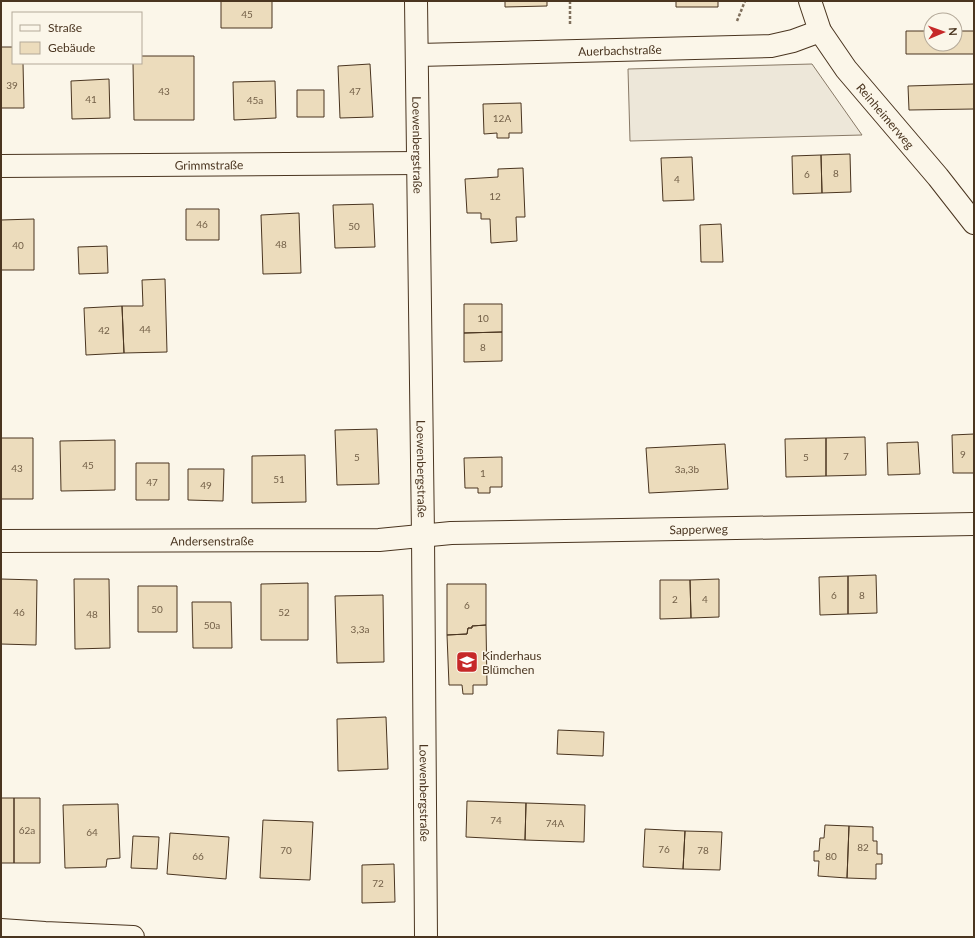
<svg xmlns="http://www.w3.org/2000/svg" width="975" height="938" viewBox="0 0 975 938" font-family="Lato,sans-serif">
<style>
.parking{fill:#ede7d9;stroke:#887966}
.building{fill:#ecdcbc;stroke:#4a3520}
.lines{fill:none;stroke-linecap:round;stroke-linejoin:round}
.minor-casing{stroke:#4a3520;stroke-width:24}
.path{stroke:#7f6f5c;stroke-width:2.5;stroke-dasharray:3 2;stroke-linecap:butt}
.minor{stroke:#fbf6e9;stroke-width:22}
.labels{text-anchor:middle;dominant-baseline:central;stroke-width:3;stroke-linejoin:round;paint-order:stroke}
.number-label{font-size:10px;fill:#725f47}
.street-label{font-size:12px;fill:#4a3520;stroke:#fbf6e9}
.poi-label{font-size:12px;fill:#4a3520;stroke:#fbf6e9;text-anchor:start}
</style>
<rect width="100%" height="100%" fill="#fbf6e9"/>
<path class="parking" d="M812,64l50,71 -232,6 -2,-72z"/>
<path class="building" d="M221,1h51v27h-51z
M505,1h42v5l-42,1z
M676,1h42v6h-42z
M906,31h25v13h24v-13h19v23h-68z
M1,47h12v16h10l1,45h-23z
M141,56h53v64h-60l-1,-57h8z
M370,64l3,53 -33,1 -2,-52z
M109,79l1,39 -38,1 -1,-38z
M275,81l1,37 -42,2 -1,-38z
M974,84v25l-65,1 -1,-24z
M297,90h27v27h-27z
M521,103l1,30h-13v5h-12v-5l-13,1 -1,-30z
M850,154l1,38 -29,1 -1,-38z
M821,155l1,38 -29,1 -1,-38z
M692,157l2,43 -31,1 -2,-43z
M523,168l2,49h-9l1,24 -26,2 -1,-24h-9v-6h-14l-2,-34 33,-2v-8z
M373,204l2,43 -40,1 -2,-43z
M186,209h33v31h-33z
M299,213l2,60 -38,1 -2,-59z
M34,219v51h-33v-50z
M721,224l2,38h-22l-1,-37z
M107,246l1,27 -29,1 -1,-27z
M165,279l2,73 -43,1 -2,-47h21l-1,-26z
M464,304h38v28l-38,1z
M122,306l2,47 -38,2 -2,-47z
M502,332v29l-38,1v-29z
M377,429l2,55 -42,1 -2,-55z
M974,434v39h-21l-1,-38z
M865,437l1,38 -40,1v-38z
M1,438h32v61h-32z
M826,438v38l-40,1 -1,-38z
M115,440v50l-54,1 -1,-50z
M918,442l2,32 -32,1 -1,-32z
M725,444l3,45 -79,4 -3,-45z
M305,455l1,47 -54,1v-47z
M502,457v30h-12v6h-12v-5h-13l-1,-30z
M136,463h33v37h-33z
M188,469h36l-1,32 -35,-1z
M876,575l1,38 -29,1v-38z
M848,576v38l-28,1 -1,-38z
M1,579l36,1 -1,65 -35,-1z
M74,579h35l1,69 -35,1z
M719,579v38l-28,1 -1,-38z
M660,580h30l1,38 -31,1z
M308,583v57h-47v-56z
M447,584h39v41l-14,1v2h-4l-1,6 -20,1z
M138,586h39v46h-39z
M383,595l1,67 -47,1 -2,-67z
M192,602h39l1,46h-39z
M486,625l1,60h-14v9h-10l-1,-9h-13l-2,-50 20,-1 1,-6h4v-2z
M386,717l2,52 -50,2 -1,-52z
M558,730l46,2 -1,24 -46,-2z
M1,798h13v65h-13z
M14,798h26v65h-26z
M467,801l59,2 -1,37 -59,-3z
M526,803l59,2 -1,37 -59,-2z
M118,804l2,54 -13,1 -1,8 -41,1 -2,-63z
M263,820l50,2 -3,58 -50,-2z
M825,825l24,1 -2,52 -29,-2 1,-15h-5v-10h5l1,-13h4z
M849,826l24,1v14h4v13h5v10h-6v15l-29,-1z
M645,829l40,2 -2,38 -40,-2z
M685,831l37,1 -2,38 -37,-1z
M170,833l59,4 -3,42 -59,-5z
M133,836l26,1 -2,32 -26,-1z
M394,864l1,38 -33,1v-38z"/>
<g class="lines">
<g class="minor-casing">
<g id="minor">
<path id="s1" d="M416,1l7,535 3,401"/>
<path id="s2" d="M810,1l10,30 26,38 92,108 36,46"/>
<path id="s3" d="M418,55l353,-9 22,-5 27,-10"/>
<path id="s4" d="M1,166l417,-3"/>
<path id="s5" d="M1,541l378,-1 72,-7 523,-9"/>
<path d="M1,930l44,3 88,4"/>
</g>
</g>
<path class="path" d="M570,1v25
M737,21l8,-20"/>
<use href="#minor" class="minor"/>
</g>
<defs>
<g id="school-square" transform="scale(1.15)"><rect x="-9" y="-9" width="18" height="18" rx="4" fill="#c62828" stroke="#fbf6e9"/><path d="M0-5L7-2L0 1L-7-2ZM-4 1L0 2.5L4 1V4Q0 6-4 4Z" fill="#fff"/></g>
</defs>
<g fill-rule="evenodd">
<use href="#school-square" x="467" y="662"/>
</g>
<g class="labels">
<g class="number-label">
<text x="247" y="14">45</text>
<text x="12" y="85">39</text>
<text x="164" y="91">43</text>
<text x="355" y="91">47</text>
<text x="91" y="99">41</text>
<text x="255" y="100">45a</text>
<text x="502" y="118">12A</text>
<text x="836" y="173">8</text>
<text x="807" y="174">6</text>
<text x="677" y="179">4</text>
<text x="495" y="196">12</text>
<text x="202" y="224">46</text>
<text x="354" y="226">50</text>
<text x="281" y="244">48</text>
<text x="18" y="245">40</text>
<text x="483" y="318">10</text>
<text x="145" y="329">44</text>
<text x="104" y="330">42</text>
<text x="483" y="347">8</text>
<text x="963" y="454">9</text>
<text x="846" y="456">7</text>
<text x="357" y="457">5</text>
<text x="806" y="457">5</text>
<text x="88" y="465">45</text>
<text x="17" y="468">43</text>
<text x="687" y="469">3a,3b</text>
<text x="483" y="473">1</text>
<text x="279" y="479">51</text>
<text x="152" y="482">47</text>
<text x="206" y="485">49</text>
<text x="834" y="595">6</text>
<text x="862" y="595">8</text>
<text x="675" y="599">2</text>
<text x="705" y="599">4</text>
<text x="467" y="605">6</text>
<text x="157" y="609">50</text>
<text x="19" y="612">46</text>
<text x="284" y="612">52</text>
<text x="92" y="614">48</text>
<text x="212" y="625">50a</text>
<text x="360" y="629">3,3a</text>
<text x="496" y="820">74</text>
<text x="555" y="823">74A</text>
<text x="27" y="830">62a</text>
<text x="92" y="832">64</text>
<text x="863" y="847">82</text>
<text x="664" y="849">76</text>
<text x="286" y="850">70</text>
<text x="703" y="850">78</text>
<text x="198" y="856">66</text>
<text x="831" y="856">80</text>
<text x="378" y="883">72</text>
</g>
<g class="street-label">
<text stroke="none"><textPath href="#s3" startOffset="202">Auerbachstraße</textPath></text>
<text stroke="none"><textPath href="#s2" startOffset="139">Reinheimerweg</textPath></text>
<text stroke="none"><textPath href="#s1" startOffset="144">Loewenbergstraße</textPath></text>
<text stroke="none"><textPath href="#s4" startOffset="208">Grimmstraße</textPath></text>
<text stroke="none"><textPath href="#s1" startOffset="468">Loewenbergstraße</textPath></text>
<text stroke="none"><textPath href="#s5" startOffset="698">Sapperweg</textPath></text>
<text stroke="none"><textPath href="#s5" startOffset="211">Andersenstraße</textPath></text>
<text stroke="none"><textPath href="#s1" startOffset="792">Loewenbergstraße</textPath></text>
</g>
<g class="poi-label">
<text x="482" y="655">Kinderhaus<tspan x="482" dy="14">Blümchen</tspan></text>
</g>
</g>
<rect width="975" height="938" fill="none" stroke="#4a3520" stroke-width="4"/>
<rect x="12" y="12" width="130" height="52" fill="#fbf6e9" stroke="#b4a999"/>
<rect x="20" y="25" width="20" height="6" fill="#fbf6e9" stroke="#b4a999"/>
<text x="48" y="32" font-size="12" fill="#4a3520">Straße</text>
<rect x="20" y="42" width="20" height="12" fill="#ecdcbc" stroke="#b4a999"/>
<text x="48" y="52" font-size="12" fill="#4a3520">Gebäude</text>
<g transform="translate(943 32) rotate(88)"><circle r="19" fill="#fbf6e9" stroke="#b4a999"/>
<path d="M0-3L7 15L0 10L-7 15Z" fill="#c62828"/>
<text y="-6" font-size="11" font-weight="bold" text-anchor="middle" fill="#4a3520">N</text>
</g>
</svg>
